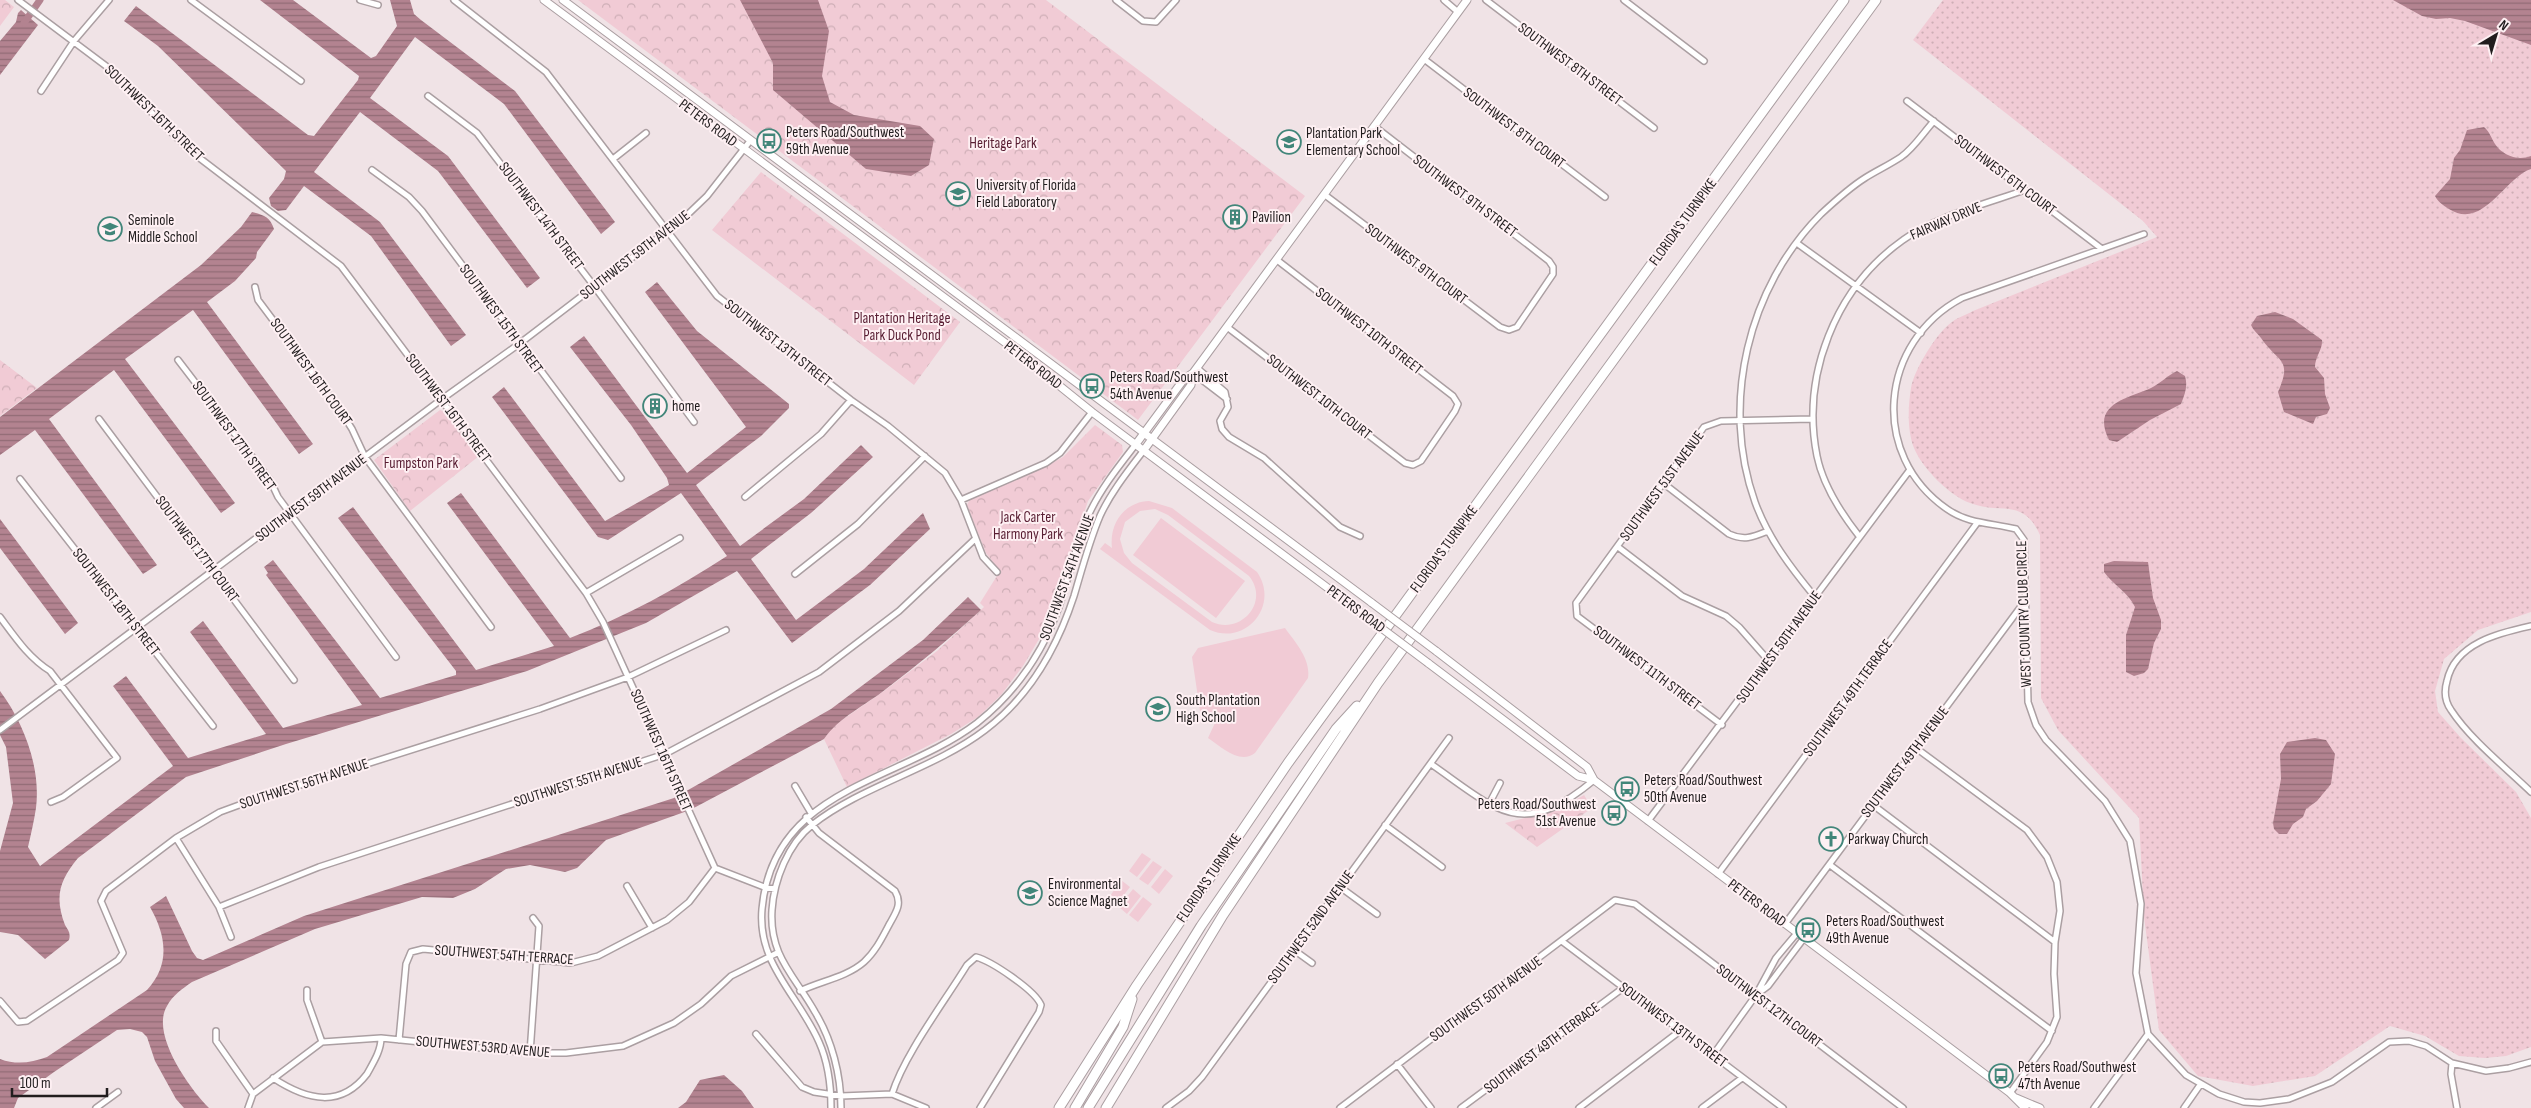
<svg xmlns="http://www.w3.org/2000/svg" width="2531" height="1108" viewBox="0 0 2531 1108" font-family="'Sofia Sans Condensed',sans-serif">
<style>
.grass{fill:url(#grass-dots)}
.park{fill:url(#park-crowns)}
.pitch{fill:#f1cbd5;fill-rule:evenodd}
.water{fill:url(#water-rules)}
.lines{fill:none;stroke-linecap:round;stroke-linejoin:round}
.canal{stroke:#b38390;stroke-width:7}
.street-casing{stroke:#ab9fa2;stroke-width:8}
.secondary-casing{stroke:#ab9fa2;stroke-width:9}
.highway-casing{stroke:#ab9fa2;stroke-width:11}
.street{stroke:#fff;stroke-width:5}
.secondary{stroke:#fff;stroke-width:7}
.highway{stroke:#fff;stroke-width:9}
.secondary-bridge-casing{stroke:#ab9fa2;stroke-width:9;stroke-linecap:butt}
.secondary-bridge{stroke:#fff;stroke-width:7}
.labels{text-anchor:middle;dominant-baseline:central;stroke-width:4;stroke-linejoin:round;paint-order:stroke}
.street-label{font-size:15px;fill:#211d1e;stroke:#fef0f3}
.poi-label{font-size:15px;fill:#211d1e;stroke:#fef0f3;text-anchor:start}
.park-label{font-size:15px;fill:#581d32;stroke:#fef0f3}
</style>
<defs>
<pattern id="grass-dots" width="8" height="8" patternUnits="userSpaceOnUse" patternTransform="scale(1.25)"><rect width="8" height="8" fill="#f1cbd5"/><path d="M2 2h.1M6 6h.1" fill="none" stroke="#ceaeb6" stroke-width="1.8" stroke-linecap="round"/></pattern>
<pattern id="park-crowns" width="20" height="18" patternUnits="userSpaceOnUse" patternTransform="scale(1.25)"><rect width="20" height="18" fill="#f1cbd5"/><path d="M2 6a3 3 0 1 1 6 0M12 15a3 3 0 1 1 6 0" fill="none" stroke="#ceaeb6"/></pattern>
<pattern id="water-rules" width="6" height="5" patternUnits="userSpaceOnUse" patternTransform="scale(1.25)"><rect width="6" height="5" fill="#b38390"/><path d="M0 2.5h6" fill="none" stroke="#916b75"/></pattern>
</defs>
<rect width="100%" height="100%" fill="#f0e3e6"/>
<path class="grass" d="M1943,0h588v612l-53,18 -34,29 -9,32 3,21 23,26 55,54 15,26v229l-25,9 -21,2 -26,-2 -34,-20 -35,-10 -75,50 -62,10 -55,-10 -39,-46 -15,-113 -5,-99 -81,-88 -17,-32 -1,-163c-17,-38 -39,-20 -70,-32 -20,-7 -48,-35 -56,-55 -7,-18 -6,-41 -3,-60 3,-18 26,-56 41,-66 6,-5 14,-7 21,-11l184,-74 -14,-16 -230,-181z"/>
<path class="park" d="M0,0h5l9,7 -14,19z
M578,0h468l259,196 -167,224z
M761,172l199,150 -46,63 -202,-155z
M0,360l37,28 -37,28z
M440,410l8,3 31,43 -69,55 -36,-51z
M1095,425l27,20 1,7 -35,49 -37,113 -9,20 -19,32 -22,29 -23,22 -27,17 -104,53 -23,-48 8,-12 52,-36 53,-40 47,-44 -4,-4 20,-32 -14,-18 -19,-48 4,-8 70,-28 22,-12z
M1584,795l8,13 -55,39 -32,-24 53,-13z"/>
<path class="pitch" d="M1149,501l23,7 85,64c23,33 -11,74 -47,58l-110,-81 5,-6 7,5c-3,-24 12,-46 37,-47zM1155,509l13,6 81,61c21,26 -8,59 -37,46l-80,-59 -8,-10 -4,-14 5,-17 15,-11z
M1161,518l84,63 -29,37 -83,-63z
M1285,628c10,14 26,31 23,50l-53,75c-15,12 -34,-6 -47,-15l7,-15 -15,-12 -8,-54 6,-9z
M1142,853l9,6 -14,18 -8,-6z
M1153,861l9,6 -14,18 -9,-6z
M1165,869l8,7 -14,18 -8,-7z
M1121,880l9,7 -14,18 -8,-6z
M1133,889l8,7 -14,18 -8,-7z
M1143,897l9,7 -14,18 -9,-7z"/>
<path class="water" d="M260,0h33l78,58 5,-2 21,-30 -7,-26h20l4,14 7,6 94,71 100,131 -14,12 -97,-130 -89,-67 -45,61 78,58 92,122 -13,10 -89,-117 -78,-59 -46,60 66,50 86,113 -15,11 -80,-110 -67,-50 -18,24 -8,1 -7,-5 -2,-8 15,-19 2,-8 -128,-125 -34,-25 12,-15 172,129 6,1 44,-56 1,-4z
M740,0h78l11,31 -7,45 8,26 24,13 66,11 14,13 -5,26 -18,11 -45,-7 -93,-79v-27z
M2393,0h138v45l-66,-24 -15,-3 -14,1 -14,-3z
M21,10l17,15 -38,50v-34l16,-19 2,-9z
M2484,127c6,5 7,11 11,17 8,12 23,17 36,12v13c-26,8 -48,62 -82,40 -6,-4 -11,-7 -14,-13l15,-17 4,-21 6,-8 7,-20z
M252,212c12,3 18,5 22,17l-17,23 -1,6 -21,23 -28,21 106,142 -14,10 -106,-144 -68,49 110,144 -14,10 -107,-143 -65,49 108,146 -14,9 -108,-144 -35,25v-38l201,-152 40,-38z
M657,282l40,49 92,73v4l-28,28 -65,49 44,61 64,-47 57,-54 12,12 -62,56 -60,46 45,61 68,-51 59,-56 7,16 -60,56 -78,58 -55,-72 -91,52 -119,48 -241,73 -100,33 -108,81c-18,22 -24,38 -13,67 3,5 6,8 4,15l-24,19 -27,-24 -18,-3v-81l13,-48 -7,-56 -6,-12v-44c24,32 41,77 36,117 -2,13 -5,26 -8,39l12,19 133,-100 -60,-80 13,-10 62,82 78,-24 -76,-102 13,-11 80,107 79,-23 -96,-130 2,-2 -4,-6 9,-7 107,138 76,-23v-4l-118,-153 15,-11 123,163 78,-24 -107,-143 14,-10 109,145c55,-21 108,-50 157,-82l-46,-63 -73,47 -10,-3 -106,-140 12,-10 101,134 64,-36 -2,-7 -36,-53 -61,-78 14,-11 103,137 59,-46 -101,-135z
M2275,312l18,7 29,21c1,9 -7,17 -7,27l9,11 1,16 5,14 -3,6 -11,3 -3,7 -29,-12 -6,-20c15,-34 0,-29 -17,-54 -4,-5 -8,-8 -10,-13l6,-9z
M2177,371l8,5c3,10 0,18 -4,28l-31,16 -33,22 -8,-2c-18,-36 17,-41 42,-52 10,-5 17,-13 26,-17z
M0,519l78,104 -13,11 -65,-86z
M2114,561l34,1 5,36 8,22v9l-7,14 -6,26 -4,4 -10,3 -8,-4v-37l9,-28c-7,-15 -22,-22 -31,-35v-8z
M968,597l13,13c-31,28 -62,54 -95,79 -20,16 -48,29 -62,50l-134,71 -84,30 -29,28 -12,4 -35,-7 -24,4 -31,20 -22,9 -31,-1 -107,32 -123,53c-10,7 -19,13 -25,24 -17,28 23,83 42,102h-25l-8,-9 -21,-38 -8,-24 -5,-5 -12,-3 -13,1 -63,42 -36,26 -4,10h-14v-49c16,6 31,4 47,-2l100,-67c24,-26 19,-55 3,-83l16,-11 26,55 5,7 6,2 101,-44 370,-118 157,-89 92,-69z
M2315,738l11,2 9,14 -4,30 -14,17 -11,8 -3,8 -10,7 -6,10h-8l-5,-5 -1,-6 8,-44 -1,-25 7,-12z
M724,1075l18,16 12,17h-76l8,-6 14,-22z"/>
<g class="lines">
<path class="canal" d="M24,23l16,-23"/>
<g class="street-casing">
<path id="street" d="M18,0l88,66 27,24 17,21 39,39 152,116 245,327 17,29 112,246 49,19 11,2
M191,0l110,81
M360,0l18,5
M454,0l92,72 171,224 134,104 37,26 57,47 16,27 22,57 14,15
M1116,0l27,21 13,1 20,-22
M1444,0l14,12
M1486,0l168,128
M1624,0l80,61
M1424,59l181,138
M41,91l33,-50 35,-41
M428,96l49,37 117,153 100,136
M1907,101l195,148
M613,159l33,-26
M372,170l37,27 13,14 199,267
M1325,195l175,132 9,3 8,-3 36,-53v-7l-4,-6 -175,-135
M2144,234l-182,64c-83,44 -93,157 -15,211 21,15 45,14 69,20l8,11 4,162 8,23 10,15 59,61 25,40 11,63 -5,69 12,61 38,41 33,19 25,8 16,1 29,-4 43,-17 57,-40 20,-1 17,5 26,17 34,8 23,-3 22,-6
M1798,244l123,89
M255,287l3,13 80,107 14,22 13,28 126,170
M1227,327l178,136 8,2 8,-4 34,-50 3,-7 -5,-8 -176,-136
M178,360l92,120 8,17 118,160
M1197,368l28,24 3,15 -8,14 2,8 7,8 35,21 76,69 20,9
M1193,373l34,26
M99,419l195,261
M20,479l193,247
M1663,483l66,51c15,7 24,3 39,-3
M745,497l76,-63 30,-34
M961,500l85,-37 14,-10 32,-41
M1859,536c-18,-23 -36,-50 -42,-80 -16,-80 18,-168 86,-216 31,-23 85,-37 122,-50
M1618,547l64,49 44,20 13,11 29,33
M795,574l63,-50 67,-68
M586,593l94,-55
M1815,597c-24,-29 -47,-59 -60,-95 -35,-98 -7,-215 66,-288 14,-13 28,-26 44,-36 11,-7 24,-13 36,-21 13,-9 22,-24 33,-36
M0,617c15,20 28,40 50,54l67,87 -54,39 -12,5
M2531,626c-32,7 -76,17 -84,55 -3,10 -3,19 4,29 19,29 54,57 80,82
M1722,725l-145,-109 -1,-13 128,-176 17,-6 91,-2
M0,730l442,-331 77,-55 165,-126 23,-22 43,-55
M1916,748l111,82 20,27 10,25 3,29 -5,31 -1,32 3,43 -10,25 -37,51
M1431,764c66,46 90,77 163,16
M795,786l16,27
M1489,804l11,-21
M1873,805l182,137
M1648,821l261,-350
M1385,825l57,42
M176,838l43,69 12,30
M1830,865l222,166
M1718,874l259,-351
M627,886l25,42
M1340,887l37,27
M219,907l100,-40 346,-113 154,-82 80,-61 75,-71
M1785,924l240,-323
M1563,942l220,166
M1294,950l18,13
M307,990v10l15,42
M800,991c21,-10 47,-14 64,-29 12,-11 19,-26 26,-39 7,-12 12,-20 5,-32l-76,-58 -13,-16
M1756,995l12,-9 36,-48
M0,1001l18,21 9,-1 91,-61 5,-7 -22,-52 5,-10 70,-53 44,-26 30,-11 290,-92 88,-32 98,-47
M216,1031v10l37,53
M756,1034l46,53 12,5 27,4 51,-2 34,14
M399,1040l7,-76 5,-12 12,-3 148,14 27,-7 69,-36 22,-18 26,-34
M530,1053l9,-127 -6,-8
M1713,1055l43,-60 20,-37 21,-25
M2452,1063l-1,11 6,34
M1397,1064l34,44
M273,1078c35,23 68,30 94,-4 6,-11 14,-23 14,-36
M892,1094c12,-39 53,-93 75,-129l9,-8c15,4 59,33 65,48l-2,7 -59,96
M96,1108l22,-16
M248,1108l5,-14 69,-52 59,-4 149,15h36l57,-7 51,-23 27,-19 30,-28 46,-23
M831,1108c0,-22 -3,-46 -12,-66 -20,-46 -62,-78 -57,-133 11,-122 136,-126 215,-186 38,-30 66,-71 82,-116 10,-31 17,-63 30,-93 12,-26 30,-48 47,-70
M841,1108c0,-33 -9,-68 -26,-96 -20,-36 -46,-56 -43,-102 2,-30 16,-66 40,-85 49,-39 122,-56 173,-95 44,-33 72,-82 89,-134 8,-27 15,-54 26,-80 11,-24 28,-45 44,-66
M1166,1108l23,-17 13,-14 247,-339
M1340,1108l275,-208 20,4 268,204
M1461,1108l162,-120
M1579,1108l101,-77
M1702,1108l40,-30
M2094,1108l54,-74
M2184,1108l16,-23"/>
</g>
<g class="secondary-casing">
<path id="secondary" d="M544,0l471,350 77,62 272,203
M563,0l809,603
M1136,444l48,-65 9,-6 274,-373
M1144,450l47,-65 2,-12
M1436,651l151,116 7,13
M1428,663l150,113 16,4 416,313 15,15
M2016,1098l24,10"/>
</g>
<g class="highway-casing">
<path id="highway" d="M1059,1108l78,-123 151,-222 556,-763
M1075,1108l48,-81 9,-28
M1088,1108l113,-182 135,-197 21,-23
M1106,1108l117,-193 155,-232 498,-683"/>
</g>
<use href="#street" class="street"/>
<use href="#secondary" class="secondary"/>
<use href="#highway" class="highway"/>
<g class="secondary-bridge-casing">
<path id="secondary-bridge" d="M1372,603l64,48
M1364,615l64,48"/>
</g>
<use href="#secondary-bridge" class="secondary-bridge"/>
</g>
<defs>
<g id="bus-ring" transform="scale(1.25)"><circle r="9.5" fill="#fef0f3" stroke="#42867a" stroke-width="1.5"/><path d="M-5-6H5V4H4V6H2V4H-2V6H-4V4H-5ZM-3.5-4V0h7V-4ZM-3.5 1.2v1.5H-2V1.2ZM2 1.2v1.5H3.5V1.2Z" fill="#42867a"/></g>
<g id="school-ring" transform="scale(1.25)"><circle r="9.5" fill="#fef0f3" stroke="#42867a" stroke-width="1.5"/><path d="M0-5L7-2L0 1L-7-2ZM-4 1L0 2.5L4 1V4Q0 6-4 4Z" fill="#42867a"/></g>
<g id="university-ring" transform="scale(1.25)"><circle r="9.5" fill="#fef0f3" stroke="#42867a" stroke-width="1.5"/><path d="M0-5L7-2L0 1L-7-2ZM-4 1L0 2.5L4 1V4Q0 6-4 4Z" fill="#42867a"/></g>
<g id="building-ring" transform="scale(1.25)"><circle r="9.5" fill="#fef0f3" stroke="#42867a" stroke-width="1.5"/><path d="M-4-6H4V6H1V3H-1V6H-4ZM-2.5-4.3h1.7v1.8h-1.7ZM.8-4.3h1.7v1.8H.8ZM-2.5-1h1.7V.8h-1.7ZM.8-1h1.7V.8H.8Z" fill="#42867a"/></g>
<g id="church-ring" transform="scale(1.25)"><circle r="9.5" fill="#fef0f3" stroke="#42867a" stroke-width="1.5"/><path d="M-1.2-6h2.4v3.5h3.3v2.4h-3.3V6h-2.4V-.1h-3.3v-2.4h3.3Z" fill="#42867a"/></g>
</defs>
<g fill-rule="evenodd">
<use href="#bus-ring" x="769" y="141"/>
<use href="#school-ring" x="1289" y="142"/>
<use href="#university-ring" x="958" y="194"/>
<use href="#building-ring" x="1235" y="217"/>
<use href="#school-ring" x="110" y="229"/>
<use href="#bus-ring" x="1092" y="386"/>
<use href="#building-ring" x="655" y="406"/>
<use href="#school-ring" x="1158" y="709"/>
<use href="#bus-ring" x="1627" y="789"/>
<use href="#bus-ring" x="1614" y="813"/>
<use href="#church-ring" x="1831" y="839"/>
<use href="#school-ring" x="1030" y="893"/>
<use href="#bus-ring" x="1808" y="930"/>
<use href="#bus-ring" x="2001" y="1076"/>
</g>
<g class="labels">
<g class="street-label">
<text transform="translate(1570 64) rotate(37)">SOUTHWEST 8TH STREET</text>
<text transform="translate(154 113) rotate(44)">SOUTHWEST 16TH STREET</text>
<text transform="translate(708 123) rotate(37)">PETERS ROAD</text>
<text transform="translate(1514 128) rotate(37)">SOUTHWEST 8TH COURT</text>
<text transform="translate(2005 175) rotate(37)">SOUTHWEST 6TH COURT</text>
<text transform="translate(1465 196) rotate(37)">SOUTHWEST 9TH STREET</text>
<text transform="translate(541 216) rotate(53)">SOUTHWEST 14TH STREET</text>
<text transform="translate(1946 221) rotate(-23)">FAIRWAY DRIVE</text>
<text transform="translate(1683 222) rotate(-54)">FLORIDA'S TURNPIKE</text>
<text transform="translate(635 255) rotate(-38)">SOUTHWEST 59TH AVENUE</text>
<text transform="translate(1416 264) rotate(37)">SOUTHWEST 9TH COURT</text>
<text transform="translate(501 319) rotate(54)">SOUTHWEST 15TH STREET</text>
<text transform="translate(1369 331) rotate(38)">SOUTHWEST 10TH STREET</text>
<text transform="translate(778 343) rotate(38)">SOUTHWEST 13TH STREET</text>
<text transform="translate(1033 365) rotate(38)">PETERS ROAD</text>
<text transform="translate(311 372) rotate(54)">SOUTHWEST 16TH COURT</text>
<text transform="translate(1319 397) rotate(38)">SOUTHWEST 10TH COURT</text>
<text transform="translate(448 408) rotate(53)">SOUTHWEST 16TH STREET</text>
<text transform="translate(234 436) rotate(54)">SOUTHWEST 17TH STREET</text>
<text transform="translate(1662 486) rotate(-54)">SOUTHWEST 51ST AVENUE</text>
<text transform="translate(311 498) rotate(-37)">SOUTHWEST 59TH AVENUE</text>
<text transform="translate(197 549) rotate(53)">SOUTHWEST 17TH COURT</text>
<text transform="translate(1444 549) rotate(-54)">FLORIDA'S TURNPIKE</text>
<text transform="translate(1067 577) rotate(-70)">SOUTHWEST 54TH AVENUE</text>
<text transform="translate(116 602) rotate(52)">SOUTHWEST 18TH STREET</text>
<text transform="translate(1356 609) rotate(37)">PETERS ROAD</text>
<text transform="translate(2024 614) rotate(-92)">WEST COUNTRY CLUB CIRCLE</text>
<text transform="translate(1779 647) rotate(-54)">SOUTHWEST 50TH AVENUE</text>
<text transform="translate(1647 668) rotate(37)">SOUTHWEST 11TH STREET</text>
<text transform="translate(1848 698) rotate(-54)">SOUTHWEST 49TH TERRACE</text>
<text transform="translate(661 750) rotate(66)">SOUTHWEST 16TH STREET</text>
<text transform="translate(1905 762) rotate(-53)">SOUTHWEST 49TH AVENUE</text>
<text transform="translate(578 782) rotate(-18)">SOUTHWEST 55TH AVENUE</text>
<text transform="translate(304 784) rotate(-18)">SOUTHWEST 56TH AVENUE</text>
<text transform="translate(1209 878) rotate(-56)">FLORIDA'S TURNPIKE</text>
<text transform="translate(1757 903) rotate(37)">PETERS ROAD</text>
<text transform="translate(1311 927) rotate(-54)">SOUTHWEST 52ND AVENUE</text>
<text transform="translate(504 955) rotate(4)">SOUTHWEST 54TH TERRACE</text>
<text transform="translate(1486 999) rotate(-36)">SOUTHWEST 50TH AVENUE</text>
<text transform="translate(1769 1006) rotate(37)">SOUTHWEST 12TH COURT</text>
<text transform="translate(1673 1025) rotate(37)">SOUTHWEST 13TH STREET</text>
<text transform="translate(483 1047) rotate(5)">SOUTHWEST 53RD AVENUE</text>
<text transform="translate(1542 1048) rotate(-37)">SOUTHWEST 49TH TERRACE</text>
</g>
<g class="poi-label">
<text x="786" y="132">Peters Road/Southwest<tspan x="786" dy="17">59th Avenue</tspan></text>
<text x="1306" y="133">Plantation Park<tspan x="1306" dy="17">Elementary School</tspan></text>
<text x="976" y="185">University of Florida<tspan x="976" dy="17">Field Laboratory</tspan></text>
<text x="1252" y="217">Pavilion</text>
<text x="128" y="220">Seminole<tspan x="128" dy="17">Middle School</tspan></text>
<text x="1110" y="377">Peters Road/Southwest<tspan x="1110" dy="17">54th Avenue</tspan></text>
<text x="672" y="406">home</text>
<text x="1176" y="700">South Plantation<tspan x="1176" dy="17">High School</tspan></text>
<text x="1644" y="780">Peters Road/Southwest<tspan x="1644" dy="17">50th Avenue</tspan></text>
<text x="1596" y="804" text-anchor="end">Peters Road/Southwest<tspan x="1596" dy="17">51st Avenue</tspan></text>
<text x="1848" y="839">Parkway Church</text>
<text x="1048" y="884">Environmental<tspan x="1048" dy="17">Science Magnet</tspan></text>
<text x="1826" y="921">Peters Road/Southwest<tspan x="1826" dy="17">49th Avenue</tspan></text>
<text x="2018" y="1067">Peters Road/Southwest<tspan x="2018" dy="17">47th Avenue</tspan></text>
</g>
<g class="park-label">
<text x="1003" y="143">Heritage Park</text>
<text x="902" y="318">Plantation Heritage<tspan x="902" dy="17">Park Duck Pond</tspan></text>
<text x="421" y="463">Fumpston Park</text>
<text x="1028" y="517">Jack Carter<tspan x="1028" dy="17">Harmony Park</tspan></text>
</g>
</g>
<g transform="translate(2496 35) rotate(38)" stroke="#fef0f3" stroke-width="4" paint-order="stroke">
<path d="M0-4L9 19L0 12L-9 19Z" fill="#211d1e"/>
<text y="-8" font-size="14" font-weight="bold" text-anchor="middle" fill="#211d1e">N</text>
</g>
<path d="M12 1088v8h95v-8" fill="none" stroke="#211d1e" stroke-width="2.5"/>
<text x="20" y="1088" font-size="15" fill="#211d1e" stroke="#fef0f3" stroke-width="4" paint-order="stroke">100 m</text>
</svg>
